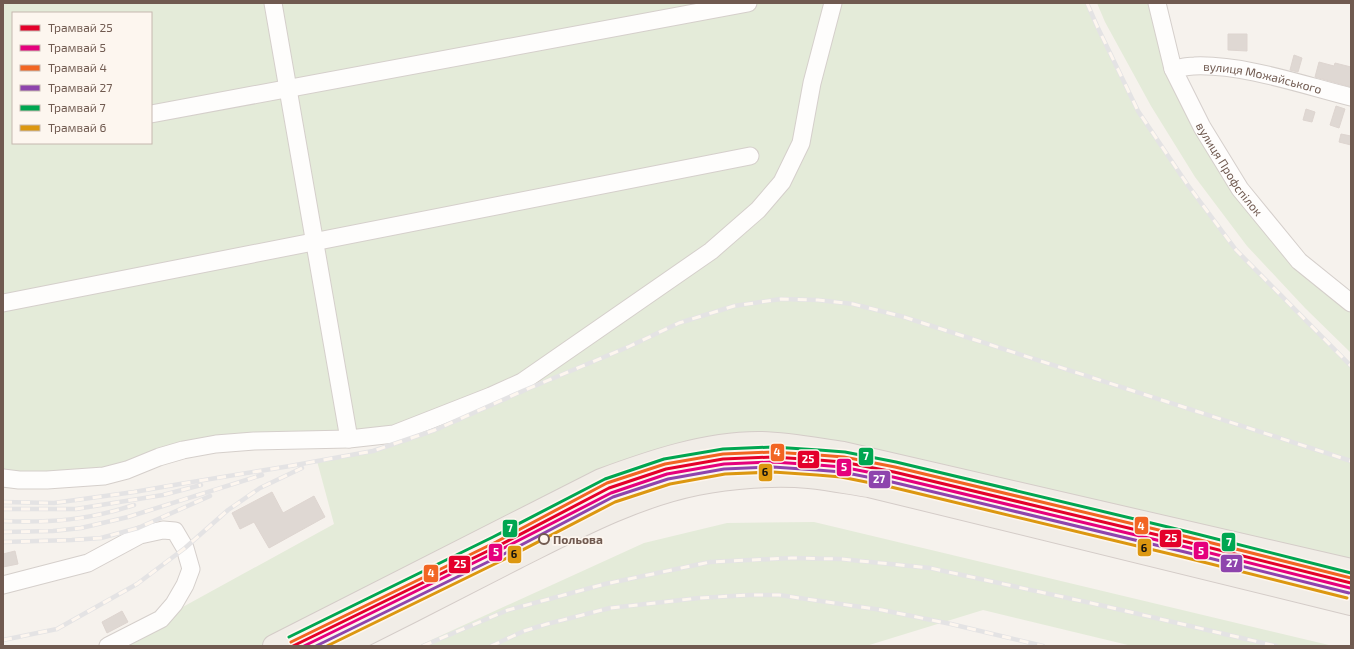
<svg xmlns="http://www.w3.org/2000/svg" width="1354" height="649" viewBox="0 0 1354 649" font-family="'Exo 2',sans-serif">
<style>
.green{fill:#e4ebd9;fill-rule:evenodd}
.building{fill:#dfd8d3;stroke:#ded5d0}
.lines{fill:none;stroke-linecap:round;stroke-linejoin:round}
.minor-casing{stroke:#d5cfcb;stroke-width:19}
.major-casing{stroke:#d4ccc8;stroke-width:24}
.minor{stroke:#fefdfc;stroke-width:17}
.major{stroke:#f1ede7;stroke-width:22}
.rail-casing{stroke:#e4e3e4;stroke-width:4.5}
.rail{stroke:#fdf6ef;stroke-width:3;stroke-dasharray:9;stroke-linecap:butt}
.tram-1-casing{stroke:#fdf6ef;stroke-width:6}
.tram-2-casing{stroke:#fdf6ef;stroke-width:6}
.tram-3-casing{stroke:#fdf6ef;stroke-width:6}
.tram-4-casing{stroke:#fdf6ef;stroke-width:6}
.tram-5-casing{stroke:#fdf6ef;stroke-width:6}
.tram-6-casing{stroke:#fdf6ef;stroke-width:6}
.tram-1{stroke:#e4002b;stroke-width:3}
.tram-2{stroke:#e5007d;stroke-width:3}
.tram-3{stroke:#f26522;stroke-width:3}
.tram-4{stroke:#8e44ad;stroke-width:3}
.tram-5{stroke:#00a651;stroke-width:3}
.tram-6{stroke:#dc9710;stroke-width:3}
.stop-dot{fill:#fdf6ef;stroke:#705a50;stroke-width:2}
.labels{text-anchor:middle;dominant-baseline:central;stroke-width:3.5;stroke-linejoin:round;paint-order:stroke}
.street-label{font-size:12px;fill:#705a50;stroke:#fdf6ef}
.stop-label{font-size:12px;font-weight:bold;fill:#705a50;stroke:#fdf6ef;text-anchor:start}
.line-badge{stroke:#fdf6ef;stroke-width:1.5}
.badge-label{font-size:11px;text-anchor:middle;font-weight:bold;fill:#fff}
.pale-badge-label{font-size:11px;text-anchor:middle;font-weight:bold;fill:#111}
</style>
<rect width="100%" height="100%" fill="#f6f2ed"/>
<path class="green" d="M3,3h1084l10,23 41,85 49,73 49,66 115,116v204l-550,-123 -127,8 -400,191h-166l31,-15 195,-107 -17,-63 56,-10 31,-10 31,-11 90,-40 -131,44 -140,7 -127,29 -124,8zM13,13h138v130h-138z
M1097,3h60l16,66 67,120 111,114v50l-46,-45 -58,-62 -52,-69 -44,-71 -46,-84z
M814,522l519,124h-201l-149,-36 -117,36h-448l226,-103 83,-20z"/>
<path class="building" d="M1228,34h19v17l-19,-1z
M1294,55l8,3 -4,14 -8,-2z
M1319,62l15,4 1,-3 16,4v20l-36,-10z
M1336,106l9,3 -6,19 -9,-3z
M1306,109l9,3 -3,10 -9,-2z
M1341,134l10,2v9l-12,-3z
M272,492l11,21 31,-17 11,21 -56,31 -15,-26 -14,7 -8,-16z
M15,551l3,13 -15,3v-13z
M122,611l6,11 -21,11 -5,-11z"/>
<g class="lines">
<g class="minor-casing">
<g id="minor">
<path d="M273,3l76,436"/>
<path id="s1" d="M1157,3l16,66 29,58 38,62 59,72 52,42"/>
<path id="s2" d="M1173,69c7,-1 14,-3 21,-3 49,-2 109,19 157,31"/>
<path d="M151,114l597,-111"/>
<path d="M3,303l747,-147"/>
<path d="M3,478l16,2h28l57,-4 23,-6 32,-13 24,-7 33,-6 38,-3 95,-2 45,-5 97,-38 31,-14 189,-131 47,-41 24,-28 19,-39 11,-60 21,-80"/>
<path d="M3,585l85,-22 52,-28 23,-5 12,1 10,17 6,21 -6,16 -11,19 -13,15 -53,27"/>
</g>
</g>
<g class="major-casing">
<path id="major" d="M274,646l327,-166c49,-18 104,-37 157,-37 28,0 57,6 85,10l508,117
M343,646c58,-29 115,-58 173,-88 58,-29 117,-61 181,-74 34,-7 78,-10 112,-7 20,2 40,6 60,9l482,118"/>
</g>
<use href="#minor" class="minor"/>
<use href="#major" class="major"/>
<g class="rail-casing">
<path id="rail" d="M1087,3l10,23 41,85 49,73 49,66 115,116
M3,502l51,1 80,-11 46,-8 110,-18 83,-15 62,-21 90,-40 103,-43 51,-24 55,-17 47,-7 37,1 35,4 51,13 447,144
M3,509h73l87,-14 38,-10
M3,521c47,2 86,-1 131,-16
M3,532l50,-1 28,-3 47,-11 134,-42
M3,542l69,-2 29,-2 37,-10 72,-32
M3,640l54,-11 80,-45 48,-36 43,-38 32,-22 42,-20
M423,646l85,-36 97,-26 105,-22 81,-4 50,1 89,9 170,37 176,41
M491,646l33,-15 23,-7 63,-16 89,-10 51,-3h29l103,15 69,14 92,22"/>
</g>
<use href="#rail" class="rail"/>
<g class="tram-1-casing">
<path id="tram-1" d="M293,646l205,-100 111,-58 57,-19 57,-10 50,-2 45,3 25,2 51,10 293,70 164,41"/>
</g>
<g class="tram-2-casing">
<path id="tram-2" d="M304,646l196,-96 111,-57 56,-19 57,-10 49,-2 45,3 24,2 51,10 293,70 164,41"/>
</g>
<g class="tram-3-casing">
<path id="tram-3" d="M291,642l205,-100 111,-59 58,-19 58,-10 50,-2 45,3 26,2 51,10 293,70 163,41"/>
</g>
<g class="tram-4-casing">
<path id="tram-4" d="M316,646l186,-91 111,-58 55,-18 56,-10 49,-2 44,3 25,2 50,10 293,70 164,41"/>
</g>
<g class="tram-5-casing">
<path id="tram-5" d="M289,637l204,-100 112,-58 59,-20 59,-10 50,-2 46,3 26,2 51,10 293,70 162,41"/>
</g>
<g class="tram-6-casing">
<path id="tram-6" d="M327,646l178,-87 110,-57 55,-18 55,-10 48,-2 44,3 24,2 50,10 292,70 164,41"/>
</g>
<use href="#tram-1" class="tram-1"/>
<use href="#tram-2" class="tram-2"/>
<use href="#tram-3" class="tram-3"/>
<use href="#tram-4" class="tram-4"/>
<use href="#tram-5" class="tram-5"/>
<use href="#tram-6" class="tram-6"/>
</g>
<circle class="stop-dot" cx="544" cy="539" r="5"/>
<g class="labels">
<g class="street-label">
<text stroke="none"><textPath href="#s2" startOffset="91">вулиця Можайського</textPath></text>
<text stroke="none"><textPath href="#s1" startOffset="183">вулиця Профспілок</textPath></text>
</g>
<g class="stop-label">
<text x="553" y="539">Польова</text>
</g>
</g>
<g class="line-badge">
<rect x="770" y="443" width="15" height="19" rx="4" fill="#f26522"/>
<rect x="858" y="447" width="16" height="19" rx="4" fill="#00a651"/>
<rect x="797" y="450" width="23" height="19" rx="4" fill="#e4002b"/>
<rect x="836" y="458" width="16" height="19" rx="4" fill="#e5007d"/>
<rect x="758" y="463" width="15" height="19" rx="4" fill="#dc9710"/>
<rect x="868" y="470" width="23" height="19" rx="4" fill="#8e44ad"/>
<rect x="1134" y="516" width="15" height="19" rx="4" fill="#f26522"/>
<rect x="502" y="519" width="16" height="19" rx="4" fill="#00a651"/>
<rect x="1159" y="529" width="23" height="19" rx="4" fill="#e4002b"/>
<rect x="1221" y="532" width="15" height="20" rx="4" fill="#00a651"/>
<rect x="1137" y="538" width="15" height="19" rx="4" fill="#dc9710"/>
<rect x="1193" y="541" width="16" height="19" rx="4" fill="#e5007d"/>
<rect x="488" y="543" width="15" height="19" rx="4" fill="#e5007d"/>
<rect x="507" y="545" width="15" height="19" rx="4" fill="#dc9710"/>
<rect x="1220" y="554" width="23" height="19" rx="4" fill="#8e44ad"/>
<rect x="448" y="555" width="23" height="19" rx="4" fill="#e4002b"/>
<rect x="423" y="564" width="16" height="19" rx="4" fill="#f26522"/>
</g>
<g class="badge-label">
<text x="777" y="456">4</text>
<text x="866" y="460">7</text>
<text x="808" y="463">25</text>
<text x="844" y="471">5</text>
<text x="879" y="483">27</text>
<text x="1141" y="530">4</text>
<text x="510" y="532">7</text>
<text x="1171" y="542">25</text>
<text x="1229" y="546">7</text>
<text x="1201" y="555">5</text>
<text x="496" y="556">5</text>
<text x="1232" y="567">27</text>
<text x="460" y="568">25</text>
<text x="431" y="577">4</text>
</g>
<g class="pale-badge-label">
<text x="765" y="476">6</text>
<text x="1144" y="552">6</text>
<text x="514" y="558">6</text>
</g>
<rect width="1354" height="649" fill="none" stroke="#705a50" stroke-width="8"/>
<rect x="12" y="12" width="140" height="132" fill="#fdf6ef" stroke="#c5b8af"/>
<rect x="20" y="25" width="20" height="6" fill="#e4002b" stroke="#c5b8af"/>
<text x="48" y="32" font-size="12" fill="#705a50">Трамвай 25</text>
<rect x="20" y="45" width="20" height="6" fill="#e5007d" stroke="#c5b8af"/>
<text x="48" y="52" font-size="12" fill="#705a50">Трамвай 5</text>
<rect x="20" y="65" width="20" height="6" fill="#f26522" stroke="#c5b8af"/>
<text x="48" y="72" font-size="12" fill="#705a50">Трамвай 4</text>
<rect x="20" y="85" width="20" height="6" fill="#8e44ad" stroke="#c5b8af"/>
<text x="48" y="92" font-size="12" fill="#705a50">Трамвай 27</text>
<rect x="20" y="105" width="20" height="6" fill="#00a651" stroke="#c5b8af"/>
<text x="48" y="112" font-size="12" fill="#705a50">Трамвай 7</text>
<rect x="20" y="125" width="20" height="6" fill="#dc9710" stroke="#c5b8af"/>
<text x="48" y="132" font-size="12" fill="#705a50">Трамвай 6</text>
</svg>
